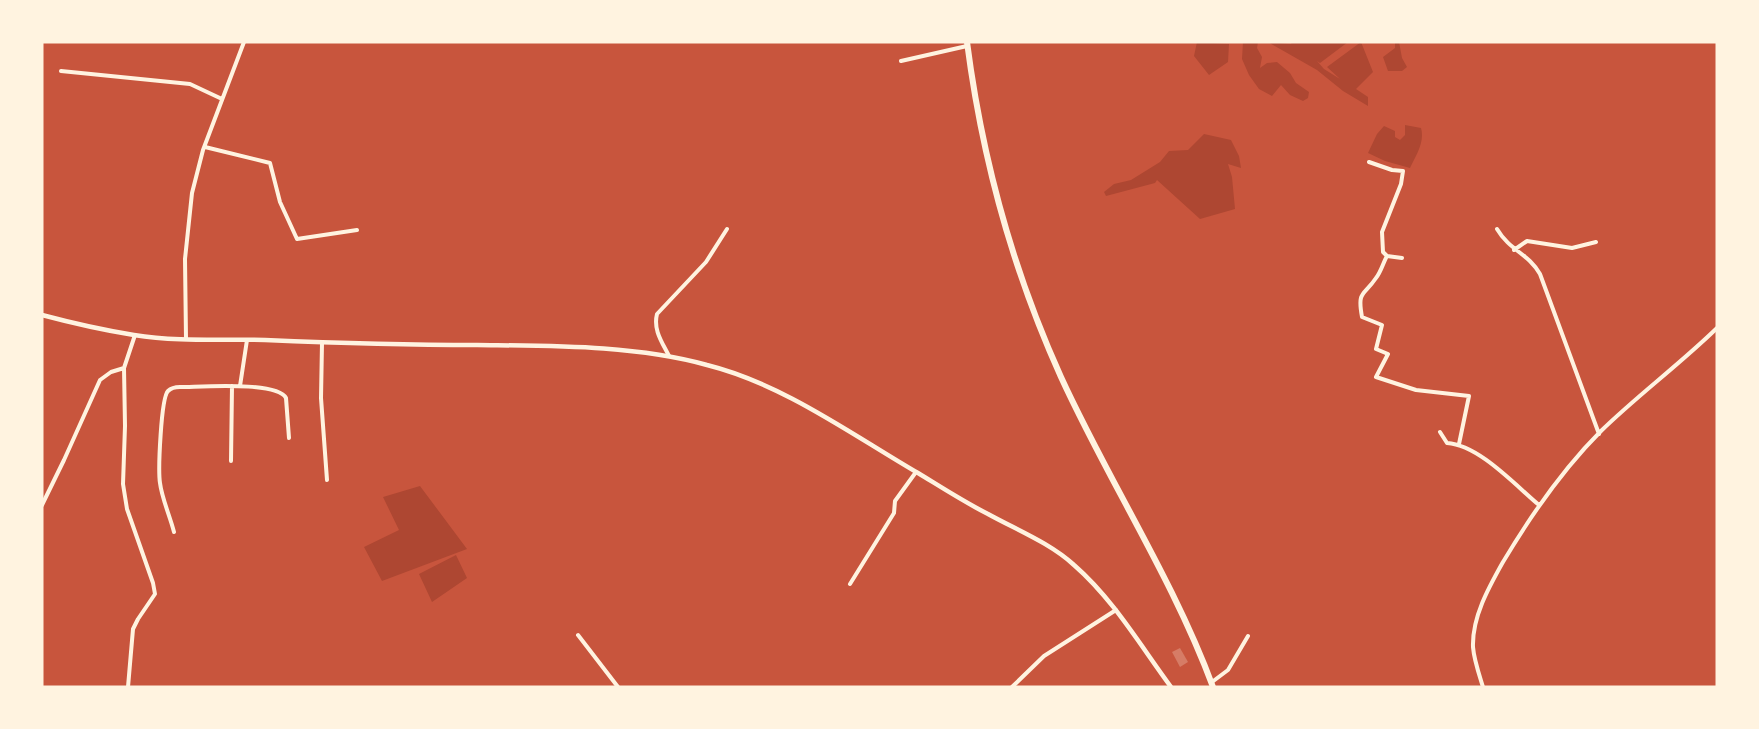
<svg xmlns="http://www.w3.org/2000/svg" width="1759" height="729" viewBox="0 0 1759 729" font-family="Barlow,sans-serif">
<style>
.green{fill:#ae4732}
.building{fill:#d67c66}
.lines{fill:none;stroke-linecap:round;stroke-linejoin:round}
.minor{stroke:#fff3e0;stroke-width:4}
.tertiary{stroke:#fff3e0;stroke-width:4.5}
.trunk{stroke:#fff3e0;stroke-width:6}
</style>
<rect width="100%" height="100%" fill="#c8553d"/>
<path class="green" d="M1197,42l32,2 -1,18 -19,13 -15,-19z
M1243,42h15l-1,6 5,9 -2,11 7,-5 10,-1 13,11 6,10 13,9 -1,6 -5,3 -13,-6 -9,-10 -9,11 -13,-7 -10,-14 -7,-16z
M1268,42l23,2 1,-2h56l-28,21 -3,-2 7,8 16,10 -13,-12 34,-25 12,30 -17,17 12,8v9l-25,-15 -26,-21z
M1395,42h4l3,16 5,9 -5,4h-14l-5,-14 12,-9z
M1405,125l16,3c4,14 -5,27 -11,40l-25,-7 -17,-8 9,-19 7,-8 11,5v6l5,3 5,-5z
M1204,134l27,6 8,16 2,12 -13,-4 4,13 3,32 -35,10 -43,-39 -2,3 -49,13 -2,-4 10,-8 17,-4 29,-18 9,-11 19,-1z
M420,486l47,63 -85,32 -18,-34 35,-17 -16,-33z
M456,555l11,23 -35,24 -13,-28z"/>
<path class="building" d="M1180,648l8,14 -8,5 -8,-15z"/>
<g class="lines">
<path class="minor" d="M901,61l66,-15
M61,71l129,13 32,15
M205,147l65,16 10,39 17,37 60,-9
M1369,162l23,8 11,1 -2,13 -19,48 1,20 4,4 15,2
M1497,229c13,22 31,24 43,45l59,160
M1514,250l13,-9 45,7 24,-6
M1387,256c-4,7 -6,16 -11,22 -12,18 -19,12 -14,39l20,8 -6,24 12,5 -12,23 40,13 53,6 -10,48
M186,339l-1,-80 7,-66 11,-43 41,-108
M322,343l-1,55 6,82
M669,356c-7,-14 -16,-26 -12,-42l49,-52 21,-33
M240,386l7,-46
M1440,432l7,11c32,2 68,42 92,62
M231,461l1,-75
M42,505l22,-45 36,-80 11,-8 13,-4
M174,532c-4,-16 -12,-33 -14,-49 -2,-13 1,-85 8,-92 3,-3 8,-4 12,-4 20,0 97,-6 106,11l3,40
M850,584l44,-71 1,-12 21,-29
M578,635l40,52
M1212,682l16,-12 20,-34
M128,687l5,-58 5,-10 17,-25 -2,-11 -26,-74 -4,-25 2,-58 -1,-58 11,-33
M1012,687l32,-31 72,-46
M1483,687c-4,-13 -9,-27 -10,-40 -1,-30 16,-60 30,-85 28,-47 59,-92 98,-131 37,-36 79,-67 116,-103"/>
<path class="tertiary" d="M42,315c30,8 61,15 92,20 43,7 87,4 131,5 71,3 141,5 212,5 76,1 157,0 230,20 76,19 144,69 211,108 23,14 46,29 70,41 29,16 62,29 86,51 39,34 66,80 97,122"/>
<path class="trunk" d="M967,42c15,116 46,229 94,335 48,105 112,202 152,310"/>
</g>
<rect width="1759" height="729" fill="none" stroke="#fff3e0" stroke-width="87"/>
</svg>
